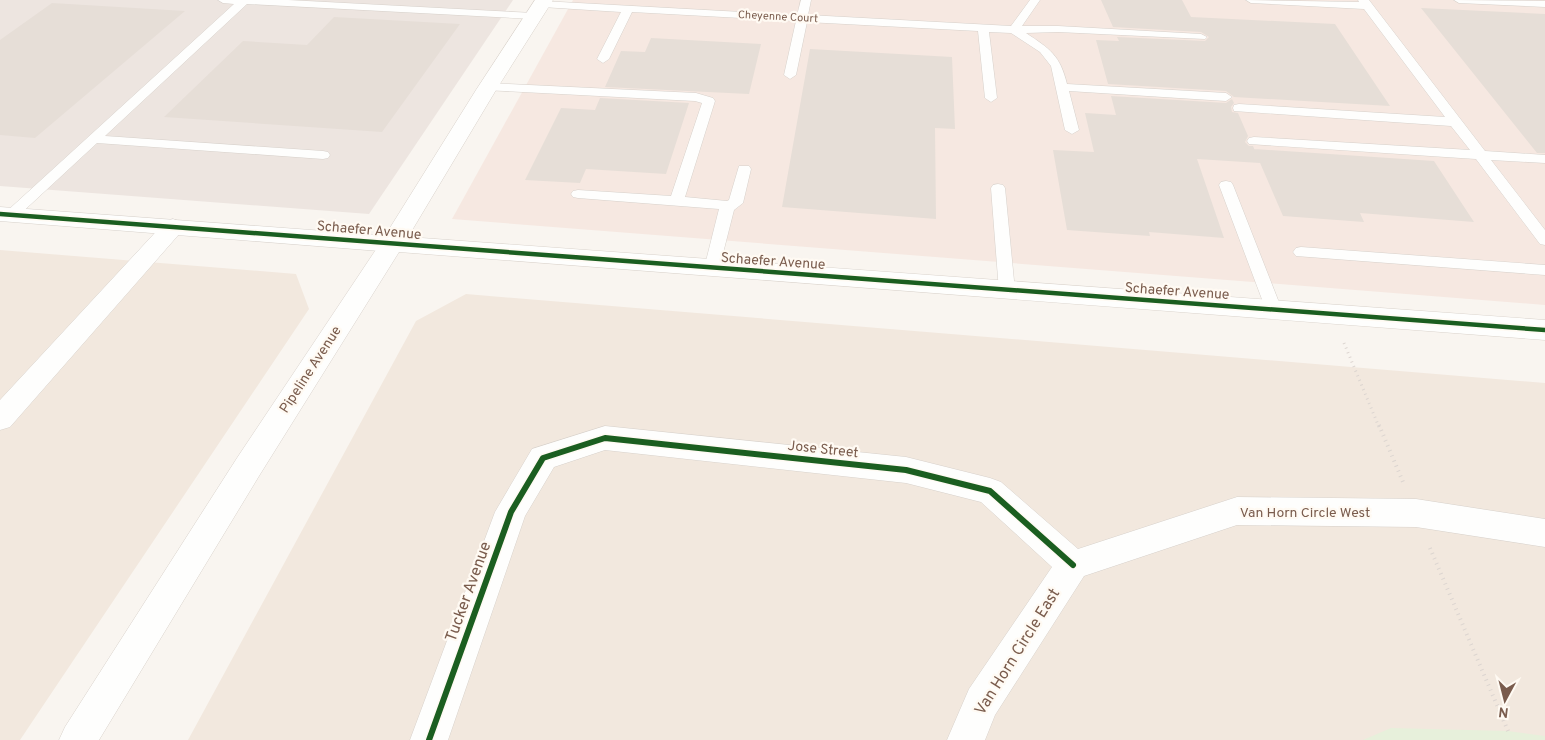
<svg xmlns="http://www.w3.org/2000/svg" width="1545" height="740" viewBox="0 0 1545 740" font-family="Overpass,sans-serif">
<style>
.residential{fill:#f2e8de}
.commercial{fill:#f6e8e1}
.industrial{fill:#ede5e0}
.green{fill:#e7f0db}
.building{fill:#e6ded7}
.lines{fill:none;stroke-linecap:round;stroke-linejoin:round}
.service-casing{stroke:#d7d1cb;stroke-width:1}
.minor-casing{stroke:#d7d1cb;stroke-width:1}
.tertiary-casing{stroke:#d7d1cb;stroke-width:1}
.secondary-casing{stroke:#d9d2cb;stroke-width:1}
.path-far1{stroke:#dcd5d0;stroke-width:3;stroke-dasharray:1 4;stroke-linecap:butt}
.path{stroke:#dcd5d0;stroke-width:4;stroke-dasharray:1 4.5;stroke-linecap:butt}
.service{fill:#fefefd;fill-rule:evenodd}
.minor{fill:#fefefd;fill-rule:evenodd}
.tertiary{fill:#fefefd;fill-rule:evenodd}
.secondary{fill:#fefefd;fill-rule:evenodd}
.cycleway-far1-casing{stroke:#fffaf3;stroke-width:8}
.cycleway-casing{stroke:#fffaf3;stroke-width:9}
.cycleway-far1{stroke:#1b5e20;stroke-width:4.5}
.cycleway{stroke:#1b5e20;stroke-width:6}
.labels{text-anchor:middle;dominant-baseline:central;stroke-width:4.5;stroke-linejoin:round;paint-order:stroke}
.far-street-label{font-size:11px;fill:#7a5c4d;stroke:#fffaf3}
.street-label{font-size:14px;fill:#7a5c4d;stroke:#fffaf3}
.near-street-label{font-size:16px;fill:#7a5c4d;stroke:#fffaf3}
</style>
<rect width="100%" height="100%" fill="#f9f5f0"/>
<path class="residential" d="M0,250l296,24 13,35 -289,431h-20z
M466,294l1079,89v357h-1357l228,-419z"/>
<path class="commercial" d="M573,0h972v305l-1093,-86z"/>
<path class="industrial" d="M0,0h513l-144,214 -369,-28z"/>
<path class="green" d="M1391,728l117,3 37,5v4h-182z"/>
<path class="building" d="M1101,0h81l9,17 144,7 55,82 -156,-9 -8,-6 -118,-7 -12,-44 23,1 -2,-4 88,4 4,-4 -8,-5 -88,-5z
M52,3l133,8 -150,127 -35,-3v-95z
M1421,8l124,6v139h-8z
M334,17l126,7 -78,108 -218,-15 79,-76 64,4z
M651,38l110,6 -12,50 -144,-7 16,-36 24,1z
M810,49l142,8 3,72 -20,-1 1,91 -154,-12z
M1111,96l115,7 6,-4 2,4 -3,4 1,5 6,1 10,23 -3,6 4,4h4l7,17 -63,-4 27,79 -75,-6 1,4 -83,-6 -14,-80 41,2 -9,-39 31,2z
M600,98l89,5 -23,71 -80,-5 -6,14 -55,-3 36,-72 34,2z
M1254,149l180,12 40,61 -114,-9 4,9 -81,-6z"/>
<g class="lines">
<g class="service-casing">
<path id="service" d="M218,0h70l246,13 6,3 -6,3 -287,-15 -142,132 218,15 5,1 2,3 -2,3 -5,1 -226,-16 -81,75h-10l-2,-3 2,-3 228,-208 -11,-1z
M801,0h10l-3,15 203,11 19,-26h10l-18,26h36l143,8 6,3 -2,2 -147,-7 -32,1c24,16 34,22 41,51l159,9 6,4 -6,4 -157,-10 10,39 -7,4 -7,-4 -14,-64 -11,-14 -29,-19 -22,-1 8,66 -6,4 -6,-4 -7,-67 -171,-9 -11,53 -6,4 -6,-4 12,-54 -164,-9 -23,47 -6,4 -6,-4 24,-47 -79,-5 -5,-3 5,-3 255,14z
M1246,0l113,2 -1,-2h11l116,151 60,4v8l-54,-3 54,70v15l-5,-1 -64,-85 -227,-15 -2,-3 2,-3 5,-1 216,13 -19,-24 -217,-15 -1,-3 1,-3 5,-1 206,13 -81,-108 -113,-6z
M1454,0l91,1v6l-86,-4z
M488,83l208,10 17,5 2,3 -30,96 42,4 2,-1 10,-34h10l2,3 -8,34 -9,7 -16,63 -6,1 -6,-1 -2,-4 15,-60 -141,-11 -5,-1 -2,-3 2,-3 5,-1 93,6 31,-93 -7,-2 -211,-11 -2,-3 2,-3z
M1226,181l5,1 2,3 49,125 -2,4 -6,2 -6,-2 -2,-4 -47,-125 2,-3z
M998,184l5,1 2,3 10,103 -2,4 -6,2 -6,-2 -2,-4 -8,-103 2,-3z
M1301,247l244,18v10l-249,-19 -3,-4 3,-4z"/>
</g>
<g class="minor-casing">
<path id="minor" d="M173,219l8,3 4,5 -4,5 -171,195 -10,3v-30l165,-178z
M605,426l301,31 84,21 11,4 77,67 159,-52 179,2 129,20v28l-129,-20 -179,-2 -153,51 -89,139 -10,25h-38l22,-51 83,-122 -71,-65 -75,-19 -301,-33 -51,17 -29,49 -77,224h-38l85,-228 37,-63z"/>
</g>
<g class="tertiary-casing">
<path id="tertiary" d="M0,207l392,29 8,2 4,6 -4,6 -8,2 -392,-31z"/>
</g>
<g class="secondary-casing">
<path id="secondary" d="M535,0h18l-57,90 -88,147 1137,83v20l-1146,-88 -140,224 -160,264h-40l6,-13 172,-269 146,-219 93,-149z"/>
</g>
<path class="path-far1" d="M1344,343l35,84"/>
<path class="path" d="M1379,425l24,57
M1430,548l78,183"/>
<use href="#service" class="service"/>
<use href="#minor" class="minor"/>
<use href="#tertiary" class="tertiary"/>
<use href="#secondary" class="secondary"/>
<g class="cycleway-far1-casing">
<path id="cycleway-far1" d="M0,214l1545,116"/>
</g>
<g class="cycleway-casing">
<path id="cycleway" d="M429,740l82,-228 32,-54 62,-20 301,32 84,21 83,74"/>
</g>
<use href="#cycleway-far1" class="cycleway-far1"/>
<use href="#cycleway" class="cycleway"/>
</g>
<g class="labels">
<g class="far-street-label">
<text transform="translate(778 17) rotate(3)">Cheyenne Court</text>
</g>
<g class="street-label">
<text transform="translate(369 231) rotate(5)">Schaefer Avenue</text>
<text transform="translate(773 262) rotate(4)">Schaefer Avenue</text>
<text transform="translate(1177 292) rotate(4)">Schaefer Avenue</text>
<text transform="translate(311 370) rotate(-57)">Pipeline Avenue</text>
<text transform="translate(823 450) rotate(6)">Jose Street</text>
<text x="1305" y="513">Van Horn Circle West</text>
</g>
<g class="near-street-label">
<text transform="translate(469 592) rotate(-70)">Tucker Avenue</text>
<text transform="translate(1018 652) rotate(-58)">Van Horn Circle East</text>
</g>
</g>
<g transform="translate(1505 700) rotate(187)" stroke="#fffaf3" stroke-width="4" paint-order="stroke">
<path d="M0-4L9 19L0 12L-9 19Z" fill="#7a5c4d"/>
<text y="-8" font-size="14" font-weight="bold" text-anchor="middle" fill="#7a5c4d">N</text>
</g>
</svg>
